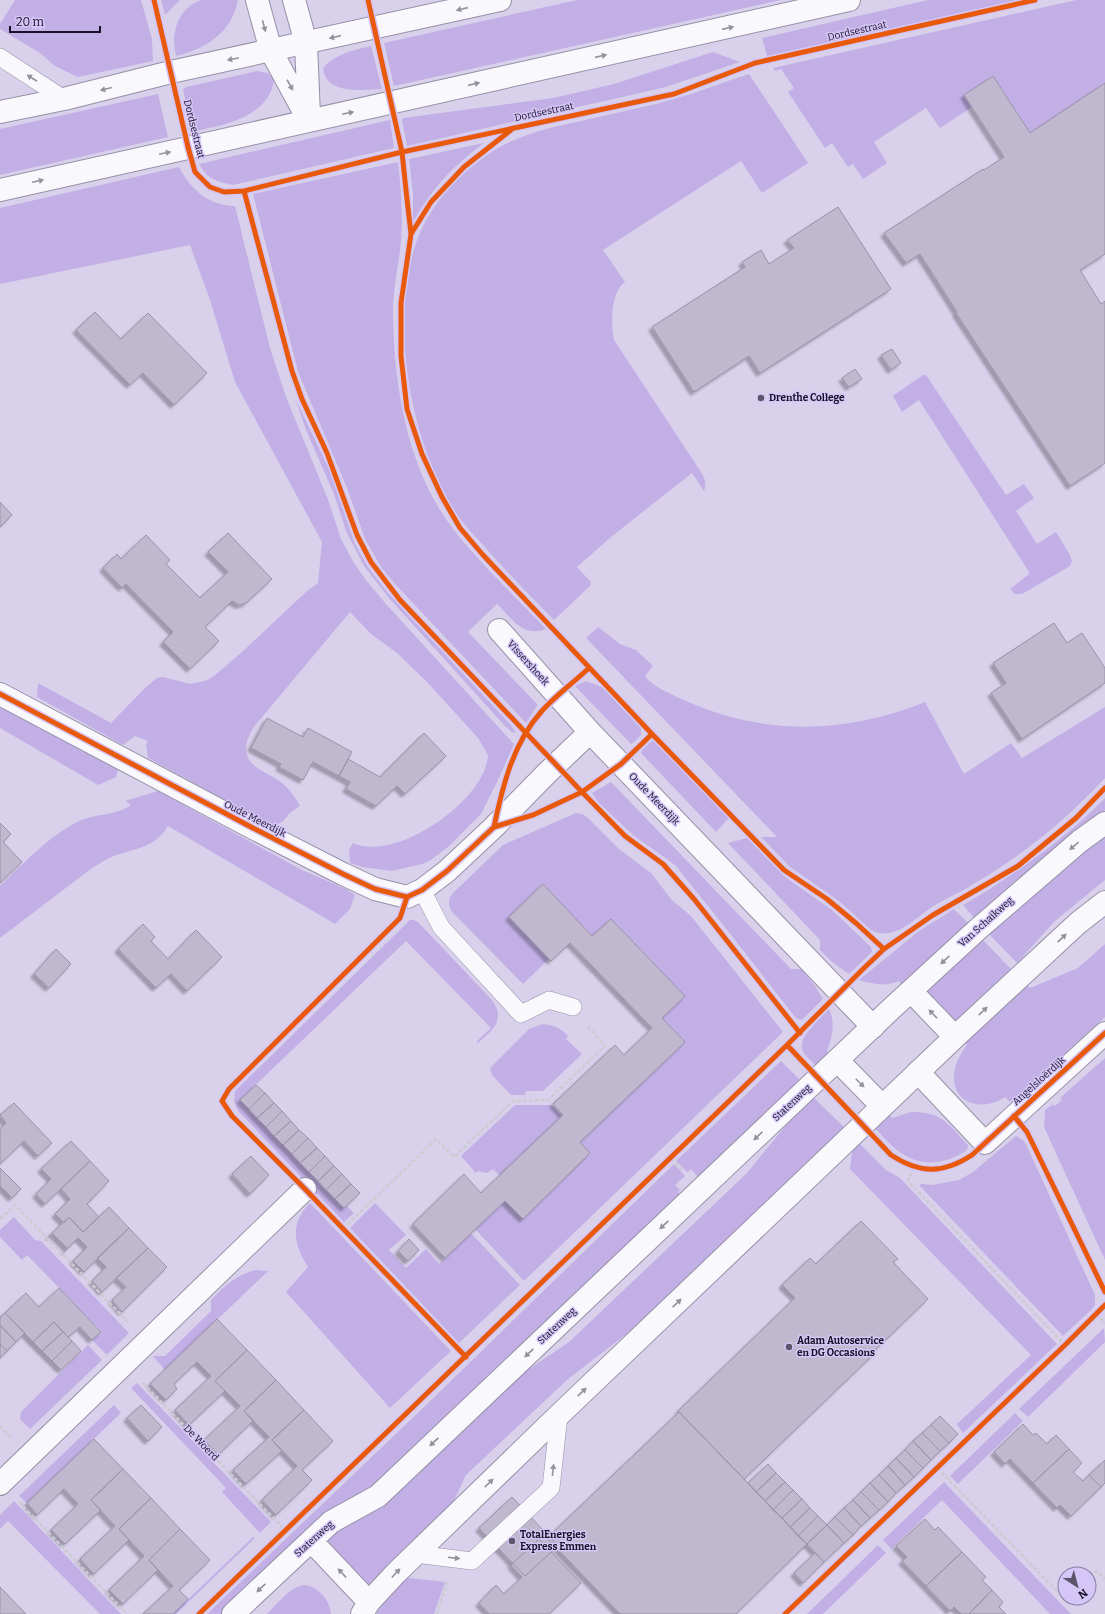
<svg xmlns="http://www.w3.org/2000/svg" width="1105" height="1614" viewBox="0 0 1105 1614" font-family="Bitter,serif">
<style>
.green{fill:#c1afe6}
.building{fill:#bfb8cf;stroke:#9992a8;filter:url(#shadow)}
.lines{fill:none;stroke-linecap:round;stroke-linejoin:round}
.lane-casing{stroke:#9690a6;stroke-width:18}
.street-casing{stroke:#9690a6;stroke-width:24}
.secondary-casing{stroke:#9690a6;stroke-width:24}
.path{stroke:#cccad2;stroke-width:2.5;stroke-dasharray:4 2;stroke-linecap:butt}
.lane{stroke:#f9f8fc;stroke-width:17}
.street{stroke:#f9f8fc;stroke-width:22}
.secondary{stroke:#f9f8fc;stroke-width:22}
.cycleway-casing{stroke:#d4c6f7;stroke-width:8}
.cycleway{stroke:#e8590c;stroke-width:5}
.oneway{fill:#94909c}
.poi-dot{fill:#5c546b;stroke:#d4c6f7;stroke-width:1.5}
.labels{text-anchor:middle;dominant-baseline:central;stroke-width:3;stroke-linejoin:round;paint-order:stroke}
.street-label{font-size:10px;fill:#181126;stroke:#d4c6f7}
.poi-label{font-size:10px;font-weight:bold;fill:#181126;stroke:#d4c6f7;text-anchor:start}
</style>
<defs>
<filter id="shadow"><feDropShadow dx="-3.5" dy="3.5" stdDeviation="1" flood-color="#0004"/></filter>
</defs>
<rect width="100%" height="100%" fill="#d9d1ec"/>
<path class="green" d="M15,0h126l11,39 1,22 -75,16 -23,-11 -15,-13 -40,-24v-5z
M161,0h19l-15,15z
M202,0h36c-6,32 -31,48 -61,56l-1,-1c-6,-22 3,-49 26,-55z
M577,0h204l-387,86 -10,-43z
M928,0h91l-252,56 -5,-18z
M1076,0h29v83l-75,50 -37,-57 -29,19 8,12 -32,21 -14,-20 -52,34 13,21 -24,16 -10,-15 -5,3 -16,-24 -7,5 -37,-56 6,-4 -13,-19 -6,2 -2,-3z
M371,46l11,43c-19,1 -57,6 -59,-21 12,-14 31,-18 48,-22z
M713,52l27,10 -74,25 -259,59 -5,-26 1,-2 150,-20 61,-14z
M257,71l11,2 6,7c-4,30 -35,41 -60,47 -7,1 -15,4 -22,4l-9,-42 3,-2z
M749,74l59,89 -46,30 -21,-32 -138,89 22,32c-15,11 -14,42 -11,58l87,132c4,7 6,11 3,19l-12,-18 -81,64 -34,30 14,15 -1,4 -36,34c-23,-24 -48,-48 -70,-74 -11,-12 -23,-24 -31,-38 -44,-71 -62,-182 -38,-262 13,-41 47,-76 83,-98 25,-14 50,-20 78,-26 26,-6 53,-12 80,-18 32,-8 62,-20 93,-30z
M158,94l10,43 -168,38v-46z
M390,120l4,28 -161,37c-17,-4 -25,-5 -34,-21z
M484,143c-33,25 -50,43 -71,79v-27l-4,-36z
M398,162c3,26 5,53 3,79 -2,22 -7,44 -8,66 0,74 13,159 58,219 28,37 63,69 95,103 -24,9 -34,-11 -49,-25l-29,28 69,72v2l-11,17 -131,-139 -14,-17 -16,-28 -18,-51 -49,-116 -45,-178z
M179,167c12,23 29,38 56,39l35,142 16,49 43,105 12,37 13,24 12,17 20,24 128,140 -16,36 -17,34 -33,33 -17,13 -9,4 -30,7 -30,-4 -12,-4 -1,-13 4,-7c43,20 133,-43 135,-88l-10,-17 -50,-55 -31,-30 -26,-19 -21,-22 -97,116c-4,8 -9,17 -6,27 3,12 21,18 31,25 9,6 17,16 22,26 -3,2 -8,5 -11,8 -6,8 -8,11 -19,10l-122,-66 -2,-13 2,-4 -13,-5 -12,9 -86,-48 1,-14 73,40 34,-35 12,-10 6,-1 27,7 15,-3 9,-5 28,-24 65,-61 11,-8 4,-41 -87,-160 -25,-82 -20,-55 -190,39v-76z
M923,375h3l80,120 18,-11 10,14 -18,13 21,33 19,-12 14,23 2,6 -2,5 -48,28h-7l-5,-5 19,-15v-2l-110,-172 -17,12 -9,-16 1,-1z
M296,400l3,6 30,63 26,75 13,23 20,26 123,132 5,8 -4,-1 -8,-7 -115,-127 -25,-32 -18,-35 -12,-37 -28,-64z
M598,627l22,17 16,6 17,16 -8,10c6,10 30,20 41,25 79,35 160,33 239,1l39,72 47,-31 11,15 83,-51v71c-27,29 -61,60 -94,82 -14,10 -29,19 -44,28 -10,6 -22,11 -32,17 -19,12 -41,38 -64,25l-32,-29 -49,-34 -29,-30h16l-191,-199z
M586,681l16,6 39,41v7l-7,7 -3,2 -56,-58z
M0,704l118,65 -2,8 -18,8 -98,-57z
M653,740l76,78 -13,14 -75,-79 1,-3z
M611,782l180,187h10l14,17 8,13 -20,20 -3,1 -5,-3 -67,-86 -53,-66 -42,-30 -35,-33 -6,-9z
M158,791l144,79 44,19 9,6 -5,14 -15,15 -167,-98c-14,24 -36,22 -59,32 -6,3 -11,7 -17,10l-92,70v-52c24,-23 49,-50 79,-65 18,-8 36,-5 52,-16l-6,-4z
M1105,798v12l-130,109 -12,-14c51,-30 100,-64 142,-107z
M576,813l6,1 5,3 32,32 32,24 21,27 19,16 92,116 -259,249 -49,-52 30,-28 18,17 67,-65 -10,-11 105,-100 -23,-24 23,-22 -74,-77 -19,17 -49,-52 -34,33 40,42 -26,25 -70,-71c-5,-7 -6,-13 0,-20l50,-48z
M1105,832v48l-50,41 -38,42 -31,-32z
M747,838l38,39 47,33 39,37 1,5 -23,22 -17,-12 -12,-12v-10l-92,-97z
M954,909l15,15 -67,62 -3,-5c-13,6 -27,3 -40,-1l60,-49z
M410,920h4l4,2 74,78c14,21 1,29 -14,43l-2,-1 15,-14 -85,-87 -166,159 103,108 3,-3 8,8 -10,9 -106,-111 -4,-10 1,-10z
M980,937l31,32 -16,17 -38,36 -32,-33z
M1105,944v73l-95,85 -5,-5c-20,14 -51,9 -51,-20 0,-12 6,-23 13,-32l-4,-4 62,-58 5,5 48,-20z
M829,1009c7,15 3,28 -2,42l4,3 -15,12c-4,-5 -12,-10 -14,-17 -4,-12 19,-31 27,-40z
M543,1024c11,1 18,4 25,12l-2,3 16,15 -39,37h-17l-1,4h-14l-19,-20 -2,-7 39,-39z
M1105,1058v202l-61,-133 1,-17 8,-6 2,2 7,-6 -2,-2z
M781,1061l20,20 -102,97 -8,-9 -4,3 -11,-11z
M813,1097l32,31 -186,181 -91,70 -102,96 -16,34 -80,77 -44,-47 187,-159 56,-38 177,-168 55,-67z
M515,1105h36l11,11 -62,60 -7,-7 -6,4 -9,-2 -2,2 -15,-17z
M911,1112c30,0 36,10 55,31l2,2 -1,5c-21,15 -48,18 -70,0 -8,-6 -15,-15 -22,-22l12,-15 5,5z
M1016,1136l7,4 3,4 69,151v10l-4,5 -28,26 -144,-151 3,-1 10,1 27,-5 14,-8z
M857,1141l29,29 14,8 157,166 -94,89 -6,-9 74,-69 -181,-186 2,-17z
M674,1164l11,12 -10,9 5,5 -2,2 3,4 -293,279 -87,64 -79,75h-15l216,-206z
M310,1203l141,148 -61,57 -104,-116 22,-25c-14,-22 -19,-43 2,-64z
M375,1203l31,32 -17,15 17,18 20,-19 13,15 32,-31 49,52 -61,58 -109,-115z
M14,1217l21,23 6,1 88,92 -22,22 -15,-15 9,-9 -74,-76 -5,5 -22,-23v-7z
M255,1270l13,1 -103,99 -12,-14h12l46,-45v-11c13,-14 25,-25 44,-30z
M1104,1328l1,14 -77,75 -9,-8z
M88,1345l14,15 -72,69 -10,-10 1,-7z
M137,1383l134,139 -11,11 -38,-41 4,-4 -95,-100z
M114,1405l7,8 -94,90 -8,-7z
M1015,1413l8,8 -65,63 -8,-8z
M944,1482l124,129 3,3h-21l-108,-114 -51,49 -8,-9z
M14,1501l107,113h-21l-92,-93 -8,8v-14z
M253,1537l2,1 -79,76h-3z
M878,1545l8,8 -63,61h-16z
M401,1577l44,5 -11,32h-58z
M304,1585c14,1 26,15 27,29h-64c10,-10 23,-27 37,-29z"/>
<path class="building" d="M993,76l37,57 75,-50v171l-25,16 21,34 4,-3v162l-35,23 -114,-173 1,-1 -37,-58 -14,9 -22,-30 99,-64 1,1 20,-13 -40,-62z
M838,207l53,82 -131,84 -11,-17 -55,36 -42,-65 93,-60 -3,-5 19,-12 8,14 25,-16 -7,-8z
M95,312l26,27 27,-26 59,60 -33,32 -31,-32 -13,12 -54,-55z
M892,349l9,14 -10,7 -10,-15z
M855,369l7,10 -13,8 -7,-9z
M0,502l12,13 -12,12z
M228,533l44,46 -26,24 -7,2 -7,-4 -27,26 14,14 -29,28 -27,-27 10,-10 -47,-48 -4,4 -19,-20 14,-14 4,5 25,-24 24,25 -4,4 34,34 28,-26 -20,-20z
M1054,623l13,20 15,-10 23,35v15l-83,56 -31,-46 15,-10 -13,-20z
M267,718l36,19 5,-9 44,24 -13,24 -26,-14 -10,18 -24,-13 2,-3 -30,-16z
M424,733l22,23 -41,38 -8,-8 -21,20 -30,-17 4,-7 -11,-6 9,-17 32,18z
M0,823l11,11 -8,8 19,20 -22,21z
M543,884l49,52 19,-17 74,77 -23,22 23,24 -105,100 10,11 -67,66 -18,-18 -60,57 -32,-34 51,-50 17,19 81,-77 1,-1 -10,-11 62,-59 9,10 28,-27 -82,-85 -19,18 -42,-44z
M143,924l12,13 -4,4 17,18 28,-29 26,27 -35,34 -16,-17 -15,14 -38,-39z
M56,949l15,15 -22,24 -15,-14z
M256,1085l9,8 -16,16 -9,-9z
M265,1093l9,10 -17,15 -8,-9z
M14,1103l38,40 -14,13 -14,-15 -24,23v-35l6,-6 -6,-8z
M274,1103l8,8 -16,16 -9,-9z
M282,1111l9,10 -17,15 -8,-9z
M291,1121l8,9 -16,15 -9,-9z
M299,1130l9,8 -16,16 -9,-9z
M308,1138l9,10 -17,15 -8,-9z
M71,1141l19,20 -45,43 -9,-10 15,-15 -10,-10z
M317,1148l8,8 -16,16 -9,-9z
M251,1156l18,19 -19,19 -18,-20z
M325,1156l9,10 -16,15 -9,-9z
M90,1161l19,20 -22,23 12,13 -16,15 -14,-15 -5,6 -9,-9 15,-15 -9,-10z
M334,1166l8,8 -16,16 -8,-9z
M0,1168l21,21 -9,9 -12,-12z
M342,1174l9,10 -16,15 -9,-9z
M351,1184l9,9 -16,15 -9,-9z
M109,1207l20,21 -45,44 -11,-11 14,-14 -9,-9 -14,14 3,-4 -14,-14 -3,3 -1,-1 20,-19 14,15z
M861,1221l37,38 -5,3 35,37 -55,53 2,1 -131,126 -66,-68 117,-113 -13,-13 28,-27 6,6z
M129,1228l19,20 -46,44 -10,-11 14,-14 -9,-9z
M409,1239l10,11 -11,11 -10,-10z
M148,1248l19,19 -45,45 -10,-12 14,-13 -10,-9z
M59,1288l42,44 -9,8 -12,-13 -12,10 -14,-15 -21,20 -28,-29 21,-20 13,14z
M5,1313l20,20 -9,9 -16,-17v-8z
M217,1319l30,31 -32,31 10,10 -36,34 -14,-15 36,-34 -14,-14 -23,22 3,5 -11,11 -16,-16z
M54,1322l9,10 -21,19 -9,-9z
M0,1325l16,17 -9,9 -7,-7z
M63,1332l9,9 -20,20 -10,-10z
M72,1341l9,10 -20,19 -9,-9z
M0,1344l7,7 -7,7z
M247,1350l29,30 -32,31 9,10 -35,34 -14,-15 36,-34 -25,-25z
M276,1380l28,30 -32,30 10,11 -36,33 -13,-14 36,-33 -25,-26z
M141,1405l21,22 -14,14 -21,-23z
M304,1410l29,31 -31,29 10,10 -36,35 -14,-15 35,-34 -25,-26z
M679,1412l128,132 -71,70h-116l-73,-76z
M940,1416l18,18 -9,9 -18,-18z
M1023,1424l10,11 3,-2 11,11 9,-9 13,14 -36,34 -23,-24 -5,5 -11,-12z
M931,1425l18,18 -9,8 -18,-18z
M922,1433l18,18 -9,9 -18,-19z
M94,1439l29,30 -32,31 10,10 -36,34 -14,-14 27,-26 -14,-15 -27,26 -10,-12z
M913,1441l18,19 -8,8 -18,-18z
M1069,1449l13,14 -9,9 10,9 6,-6 12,12 -30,29 -11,-11 -3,3 -24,-25z
M905,1450l18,18 -9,9 -18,-19z
M896,1458l18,19 -9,8 -17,-19z
M1105,1460v23l-4,4 -12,-12z
M768,1464l8,9 -20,19 -8,-9z
M888,1466l17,19 -9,8 -17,-18z
M123,1469l28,29 -32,31 10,11 -35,34 -14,-15 35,-33 -24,-26z
M776,1473l9,9 -20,19 -9,-9z
M879,1475l17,18 -8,9 -18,-19z
M785,1482l8,8 -20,20 -8,-9z
M870,1483l18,19 -9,8 -18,-18z
M793,1490l9,9 -20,19 -9,-8z
M861,1492l18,18 -9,8 -17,-18z
M512,1497l46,49 -33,30 -46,-48z
M151,1498l29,31 -31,31 9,10 -35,34 -14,-14 35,-34 -25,-27z
M802,1499l8,9 -20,19 -8,-9z
M853,1500l17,18 -9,8 -17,-18z
M810,1508l8,8 -20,20 -8,-9z
M844,1508l17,18 -8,9 -18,-18z
M818,1516l9,9 -20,19 -9,-8z
M835,1517l18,18 -9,8 -17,-18z
M925,1519l10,11 3,-3 24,25 -36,34 -24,-25 5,-4 -11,-11z
M827,1525l17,18 -20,19 -17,-18z
M180,1529l30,31 -31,30 9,9 -15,15h-30l30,-28 -24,-26z
M539,1539l42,44 -32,31h-60l-10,-11 17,-18 8,9 18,-17 -11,-12z
M962,1552l24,25 -4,3 10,10 -23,24h-8l-7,-7 -4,4 -24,-25z
M815,1553l9,9 -21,21 -9,-10z
M0,1587l26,27h-26z
M992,1590l11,12 -4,5 7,7h-37z"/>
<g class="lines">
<g class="lane-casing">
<path id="lane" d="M0,57l64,42
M422,890l19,37 80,87 28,-14 24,7
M415,1554l57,7 79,-73 8,-73"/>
</g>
<g class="street-casing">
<path id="street" d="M499,630l91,102 283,295
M0,694l253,134 90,46 32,15 32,8 15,-7 25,-19 47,-44 54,-55 42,-40
M918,1072l67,71 120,-110
M0,1484l305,-295"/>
</g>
<g class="secondary-casing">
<path id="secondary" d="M257,0l14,51 38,70
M294,0l12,43 3,73
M0,112l64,-13 107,-27 329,-72
M0,190l849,-190
M911,991l44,46
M838,1061l44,45
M306,1546l6,-1 6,3 51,54
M233,1614l98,-92 47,-26 513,-487 87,-80 102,-88 25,-18
M362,1614l7,-12 27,-29 163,-158 396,-378 123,-114 27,-21"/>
</g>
<path class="path" d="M955,903l5,5
M671,1159l11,11
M914,1167l-6,14 157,164
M0,1219l15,-14 114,118
M343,1229l93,-90 18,18 59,-56 35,-1 57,-54 -17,-20
M1096,1314l9,9
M143,1383l141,146
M0,1426l11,12
M937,1468l120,123 8,-4
M19,1502l108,112
M1089,1575l8,-4 8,8
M437,1614l10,-32"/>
<use href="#lane" class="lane"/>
<use href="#street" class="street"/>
<use href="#secondary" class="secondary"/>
<g class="cycleway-casing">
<path id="cycleway" d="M154,0l34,147 7,25 15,15 14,5 20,-1 158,-39 272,-58 81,-31 280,-63
M368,0l34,152 4,38 5,44 -10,69v53l6,53 15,45 20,43 18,31 23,27 169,179 132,136 43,29 30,25 27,25
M244,191l48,180 10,28 25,54 30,82 14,27 29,38 182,192 43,44 38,28 31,35 106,134
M411,234l20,-32 33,-35 47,-37
M0,694l253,134 90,46 32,15 32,8 15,-7 25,-19 47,-44 39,-12 49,-23 39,-28 31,-30
M1105,788l-29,30 -58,48 -85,49 -49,34 -21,20 -76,76 104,110c29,19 52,19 81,0l133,-122
M494,827c8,-39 19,-84 47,-115 14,-16 32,-29 48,-44
M407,897l-7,21 -171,171 -7,12 10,15 73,73 161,168
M1014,1116l13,16 78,160
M199,1614l588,-569
M785,1614l280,-269 40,-40"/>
</g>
<use href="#cycleway" class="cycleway"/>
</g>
<defs><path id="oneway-solid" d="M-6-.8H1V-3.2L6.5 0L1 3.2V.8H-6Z"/></defs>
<g class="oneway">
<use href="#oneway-solid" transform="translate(462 9) rotate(167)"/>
<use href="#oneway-solid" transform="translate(264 26) rotate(75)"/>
<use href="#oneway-solid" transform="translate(728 28) rotate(-13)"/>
<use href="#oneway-solid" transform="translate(335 37) rotate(167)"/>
<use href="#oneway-solid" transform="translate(601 56) rotate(-13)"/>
<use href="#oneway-solid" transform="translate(233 59) rotate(168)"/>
<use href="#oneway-solid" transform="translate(32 78) rotate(-147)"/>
<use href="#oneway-solid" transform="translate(474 84) rotate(-13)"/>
<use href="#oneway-solid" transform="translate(290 85) rotate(61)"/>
<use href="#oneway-solid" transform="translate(106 89) rotate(166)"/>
<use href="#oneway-solid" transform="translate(348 113) rotate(-12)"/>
<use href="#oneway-solid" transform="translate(165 153) rotate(-12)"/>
<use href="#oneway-solid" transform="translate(38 181) rotate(-12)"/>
<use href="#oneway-solid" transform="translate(1074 846) rotate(140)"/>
<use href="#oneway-solid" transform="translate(1062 938) rotate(-43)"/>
<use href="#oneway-solid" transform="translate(945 960) rotate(137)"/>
<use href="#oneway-solid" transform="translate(983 1011) rotate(-43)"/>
<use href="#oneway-solid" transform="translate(933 1014) rotate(-134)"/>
<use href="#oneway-solid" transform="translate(860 1083) rotate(45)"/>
<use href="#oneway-solid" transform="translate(758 1136) rotate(137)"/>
<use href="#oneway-solid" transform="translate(664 1225) rotate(137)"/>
<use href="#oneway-solid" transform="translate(677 1303) rotate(-43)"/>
<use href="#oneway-solid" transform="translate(529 1353) rotate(137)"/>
<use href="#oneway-solid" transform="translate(582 1392) rotate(-43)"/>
<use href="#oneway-solid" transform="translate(434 1442) rotate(137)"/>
<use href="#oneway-solid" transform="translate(553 1470) rotate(-84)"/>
<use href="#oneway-solid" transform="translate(489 1483) rotate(-44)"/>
<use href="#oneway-solid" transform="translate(454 1558) rotate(7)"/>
<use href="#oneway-solid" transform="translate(342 1573) rotate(-133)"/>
<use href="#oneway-solid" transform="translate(396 1573) rotate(-47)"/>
<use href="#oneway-solid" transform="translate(261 1588) rotate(137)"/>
</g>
<g class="poi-dot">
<circle cx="761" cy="398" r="4"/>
<circle cx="789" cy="1347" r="4"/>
<circle cx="512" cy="1541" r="4"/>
</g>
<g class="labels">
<g class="street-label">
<text transform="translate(857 31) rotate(-13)">Dordsestraat</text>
<text transform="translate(544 112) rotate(-12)">Dordsestraat</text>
<text transform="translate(194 129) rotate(76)">Dordsestraat</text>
<text transform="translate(528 663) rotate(48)">Vissershoek</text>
<text transform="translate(654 799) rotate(46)">Oude Meerdijk</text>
<text transform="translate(255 819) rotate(27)">Oude Meerdijk</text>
<text transform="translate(986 922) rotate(-42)">Van Schaikweg</text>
<text transform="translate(1039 1081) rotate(-42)">Angelsloërdijk</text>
<text transform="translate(792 1103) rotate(-43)">Statenweg</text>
<text transform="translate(557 1326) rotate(-43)">Statenweg</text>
<text transform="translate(201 1443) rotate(46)">De Woerd</text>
<text transform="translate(314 1539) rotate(-42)">Statenweg</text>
</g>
<g class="poi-label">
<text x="769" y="398">Drenthe College</text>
<text x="797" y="1341">Adam Autoservice<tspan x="797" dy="12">en DG Occasions</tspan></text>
<text x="520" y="1535">TotalEnergies<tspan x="520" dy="12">Express Emmen</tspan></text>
</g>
</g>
<g transform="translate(1077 1586) rotate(144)"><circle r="19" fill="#d4c6f7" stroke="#897ea3"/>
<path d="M0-3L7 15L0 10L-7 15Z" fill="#5c546b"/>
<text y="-6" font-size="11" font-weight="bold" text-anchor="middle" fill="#181126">N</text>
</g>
<path d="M10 26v6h90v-6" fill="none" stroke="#181126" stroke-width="2"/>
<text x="16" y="26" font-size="12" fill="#181126" stroke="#d4c6f7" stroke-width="3" paint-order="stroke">20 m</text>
</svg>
